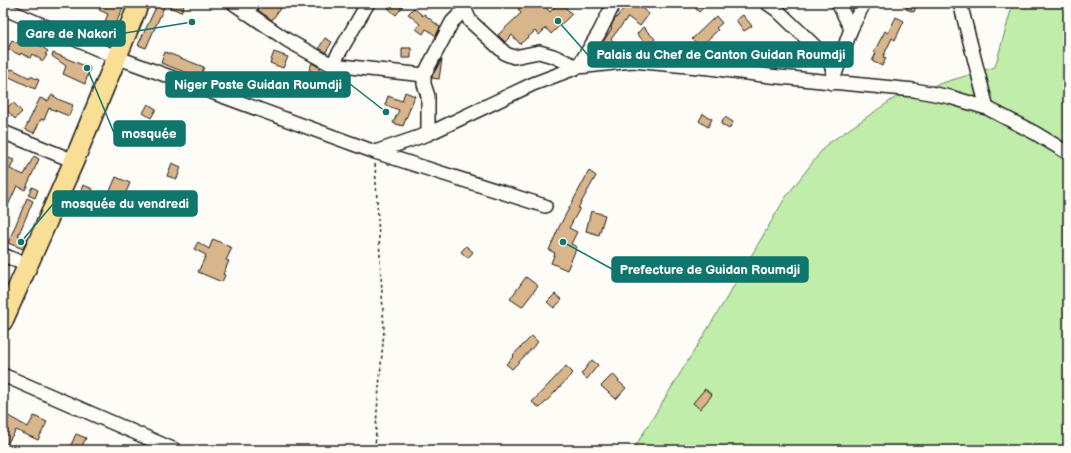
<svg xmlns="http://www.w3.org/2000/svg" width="1071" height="453" viewBox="0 0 1071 453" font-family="'Balsamiq Sans',sans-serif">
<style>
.green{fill:#c0edaa;stroke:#6e8463}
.building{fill:#d9b58b;stroke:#1c1c1c}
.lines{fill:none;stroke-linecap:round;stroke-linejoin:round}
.minor-casing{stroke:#1c1c1c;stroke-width:16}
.highway-casing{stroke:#1c1c1c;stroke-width:22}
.path{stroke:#1c1c1c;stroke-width:1.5;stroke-dasharray:3 3;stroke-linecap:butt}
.minor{stroke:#fdfcf7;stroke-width:13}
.highway{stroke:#f9df96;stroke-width:19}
.leader{fill:none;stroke:#0f766e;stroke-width:1.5}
.callout-dot{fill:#0f766e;stroke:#fdfcf7;stroke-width:1.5}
.callout{fill:#0f766e;stroke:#0f766e;stroke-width:1.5}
.callout-label{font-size:13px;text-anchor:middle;font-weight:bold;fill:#fff}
</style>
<rect width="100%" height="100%" fill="#fdfcf7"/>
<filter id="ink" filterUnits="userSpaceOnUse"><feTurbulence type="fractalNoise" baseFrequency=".025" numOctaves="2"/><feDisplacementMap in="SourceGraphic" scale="8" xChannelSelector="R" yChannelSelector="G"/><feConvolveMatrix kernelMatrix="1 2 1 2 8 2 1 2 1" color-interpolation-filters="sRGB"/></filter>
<g filter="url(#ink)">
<path class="green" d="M1013,3h55v447h-435l93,-151 59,-101 41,-53 70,-48 99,-30z"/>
<path class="building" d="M102,3l9,3 1,-3h13l-14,32 -10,-4 7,-17 -9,-4z
M158,3h27l-4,9 -16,-7 -19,43 -8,-3z
M262,3h22l-12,17 -14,-10z
M392,3h7l4,3 -7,9 -8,-7z
M525,3h17l8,9 9,-9h2l11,11 -21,20 -5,-6 -7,7 -4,-4 -15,13 -8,-9 -7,7 -7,-7 23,-22 -3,-4z
M622,3h13l14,11 -9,12 -12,-9 -17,22 3,3 -8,8 -5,-5 11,-17 -1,-1 2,-5 11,-14 -3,-2z
M691,3h17l-9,9z
M909,3h8l-3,9 -8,-3z
M414,8l9,8 1,-2 16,13 -4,9 -8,-6 -2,-1 -3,5 -7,-5 4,-5 -12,-10z
M743,15l9,11 -8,5 -8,-11z
M716,16l6,7 -6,5 2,2 -18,17 -8,-8z
M896,17l8,4 -9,19 -3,-2 -9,19 3,1 -4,8 -10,-5 4,-8 -2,-1 11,-21 3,2z
M643,27l12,12 -7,7 -11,-12z
M27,33l13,7 -2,4 10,7 -3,3 2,1 -4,6 -11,-7 -2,4 -9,-5 -1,2 -12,-6 4,-9 8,4z
M325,38l7,4 -6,10 -7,-4z
M402,48h9v10h-9z
M165,52l39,15 -4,11 -39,-15z
M274,52l14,5 -5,11 -13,-5z
M53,53l37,15 -5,16 -22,-10 3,-8 -14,-10z
M442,59l-3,20 -7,-1v-2z
M312,63l8,5 -2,5 -9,-3z
M3,67l9,3v-1l18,9v-2l9,4 -4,9 -32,-15z
M405,92l10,4 -12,30 -10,-3 6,-13 -14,-5 3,-9 14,5z
M52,95l8,5 13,5 -4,11 -20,-8 -5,12 -3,-1 -7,14 -9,-4 15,-31 8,3z
M13,102l9,10 -7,7 -9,-10z
M148,104l8,5 -5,9 -8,-5z
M703,114l9,5 -4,8 -9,-6z
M725,117l8,5 -4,7 -8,-5z
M3,156l11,4 -4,9 14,6 10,-19 5,3 -14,31 -8,-4 -14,30z
M172,163l9,4 -4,12 -10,-3z
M589,171l7,5 -18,32h2l-11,20 8,4 -6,12 6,3 -10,23 -16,-7 4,-10 -6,-3 10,-23z
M116,177l14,6 -6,14 -14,-6z
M83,185l10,4 -4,10 -10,-4z
M32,187l6,3 -3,8 -7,-3z
M27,198l6,3 -15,35 9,3 -4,10 -15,-6z
M591,211l14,4 -6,20 -13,-4z
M213,239l19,9 -6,12 3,1 -6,13 2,1 -3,7 -24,-10 8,-17 -12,-6 4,-7 11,7z
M466,246l7,6 -5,6 -7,-6z
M526,277l12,9 -16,21 -12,-8z
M555,294l7,6 -8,8 -7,-6z
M532,336l6,6 -26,27 -6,-5 8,-8 -1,-1z
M592,360l6,5 -11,14 -6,-5z
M566,366l7,7 -33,35 -8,-6z
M613,374l6,7h-1l8,7 -10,11 -15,-13z
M705,389l7,6 -12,14 -7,-6z
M3,413l25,14 6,-11 13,6 -9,18 -22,-10 -13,20z
M76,434l10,4 -6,12h-4l-6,-3z"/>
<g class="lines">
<g class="minor-casing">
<path id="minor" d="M233,3l54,37 45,25 92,10
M462,3l8,18 36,33 8,3 25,-5 14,4 25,11 21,-34 15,-30
M767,3l10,7 52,50 4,10 -1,13
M838,3l13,26
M960,3l27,105
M3,8l113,49 259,95 53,-18 105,-50 45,-17 54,-6 78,7 60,8 144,14 36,7 37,11 48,25 33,20
M246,13l7,-10
M332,65l36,-62
M834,77l17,-48 13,-26
M3,132l71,29
M428,134v-38l-4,-12v-9l28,-53 13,-13
M375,152l170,54
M3,255l24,10
M3,375l172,75"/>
</g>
<g class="highway-casing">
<path id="highway" d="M3,321l71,-160 65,-158"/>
</g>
<path class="path" d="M375,164l9,166 -7,81 -2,39"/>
<use href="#minor" class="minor"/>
<use href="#highway" class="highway"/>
</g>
</g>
<path class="leader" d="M192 22L125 33M558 21L588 55M386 112L350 84M87 68L114 133M21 242L53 204M563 242L612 269"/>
<g class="callout-dot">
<circle cx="192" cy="22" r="4"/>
<circle cx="558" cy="21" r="4"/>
<circle cx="386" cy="112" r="4"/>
<circle cx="87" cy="68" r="4"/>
<circle cx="21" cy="242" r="4"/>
<circle cx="563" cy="242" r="4"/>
</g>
<g class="callout">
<rect x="18" y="21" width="107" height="25" rx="4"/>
<rect x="588" y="42" width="265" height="25" rx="4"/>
<rect x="166" y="72" width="184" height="25" rx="4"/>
<rect x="114" y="121" width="71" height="25" rx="4"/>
<rect x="53" y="191" width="144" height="25" rx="4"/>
<rect x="612" y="257" width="196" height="25" rx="4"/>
</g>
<g class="callout-label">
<text x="71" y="38">Gare de Nakori</text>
<text x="721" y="59">Palais du Chef de Canton Guidan Roumdji</text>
<text x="258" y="89">Niger Poste Guidan Roumdji</text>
<text x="149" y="138">mosquée</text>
<text x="125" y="208">mosquée du vendredi</text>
<text x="710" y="274">Prefecture de Guidan Roumdji</text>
</g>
<rect width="1071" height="453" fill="none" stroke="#fdfcf7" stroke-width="16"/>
<rect x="8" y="8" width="1055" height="437" fill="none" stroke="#1c1c1c" stroke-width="1.5" filter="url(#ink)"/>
</svg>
